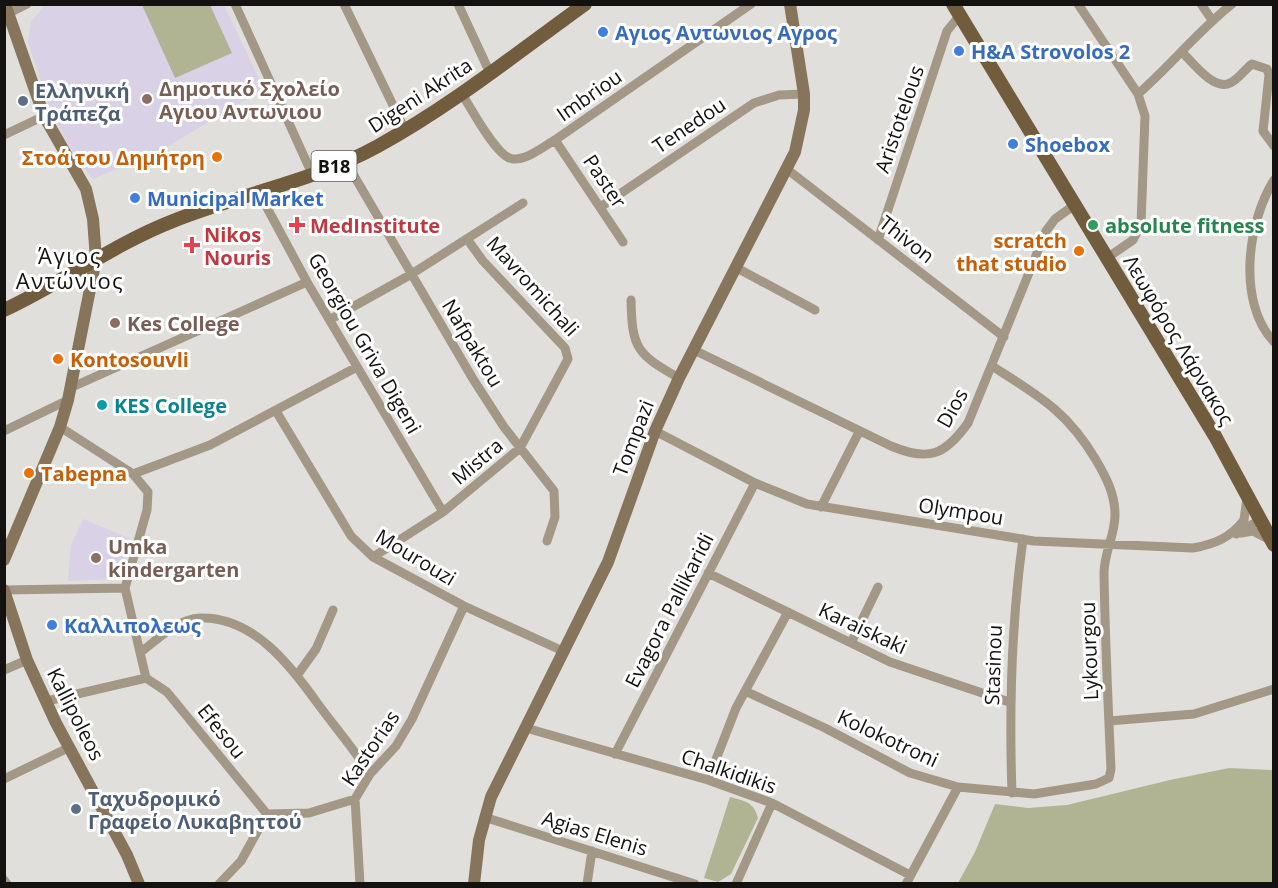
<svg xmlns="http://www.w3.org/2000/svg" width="1278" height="888" viewBox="0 0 1278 888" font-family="'Open Sans',sans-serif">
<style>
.education{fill:#d9d1e6}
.green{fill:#b1b493}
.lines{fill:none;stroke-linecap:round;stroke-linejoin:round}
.street{stroke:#a39786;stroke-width:9}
.secondary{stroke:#86755b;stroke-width:12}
.primary{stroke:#715c3d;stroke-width:14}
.shop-dot{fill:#3f7fe0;stroke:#fff;stroke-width:2}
.education-dot{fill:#8d6e63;stroke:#fff;stroke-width:2}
.service-dot{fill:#5c6f8a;stroke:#fff;stroke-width:2}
.food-dot{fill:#e8710a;stroke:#fff;stroke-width:2}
.health-dot{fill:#e0444e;stroke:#fff;stroke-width:2}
.leisure-dot{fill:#2e9e5b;stroke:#fff;stroke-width:2}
.culture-dot{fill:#0f9aa8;stroke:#fff;stroke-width:2}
.labels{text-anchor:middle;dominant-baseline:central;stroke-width:6;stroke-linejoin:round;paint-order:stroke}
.shield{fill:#fff;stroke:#5a5958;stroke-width:1.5}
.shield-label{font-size:18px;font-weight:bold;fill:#131211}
.shop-label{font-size:20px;font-weight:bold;fill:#366cbe;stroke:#fff;text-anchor:start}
.education-label{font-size:20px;font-weight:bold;fill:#785e54;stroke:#fff;text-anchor:start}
.service-label{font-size:20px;font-weight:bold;fill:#4e5e75;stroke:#fff;text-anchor:start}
.street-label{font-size:20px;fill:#131211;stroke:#fff}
.food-label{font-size:20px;font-weight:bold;fill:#c56008;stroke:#fff;text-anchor:end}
.health-label{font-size:20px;font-weight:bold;fill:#be3a42;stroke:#fff;text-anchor:start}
.leisure-label{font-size:20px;font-weight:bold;fill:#27864d;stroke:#fff;text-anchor:start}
.culture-label{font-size:20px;font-weight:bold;fill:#0d838f;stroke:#fff;text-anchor:start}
.quarter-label{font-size:22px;letter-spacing:1.5px;fill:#131211;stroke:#fff}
</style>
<rect width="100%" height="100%" fill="#e0dfdb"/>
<path class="education" d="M45,5h179l40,84 -104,62 -67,28 -18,-22 -25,-47 -22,-68 3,-20z
M83,519l46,19 -11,34 -6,7 -44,2 3,-36z"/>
<path class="green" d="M142,5h68l22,48 -57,25z
M1229,768l44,2v113h-315l17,-31 20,-48 33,4 39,-3 103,-25z
M730,797c15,4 24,5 28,21l-27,56 -13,8 -14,-4z"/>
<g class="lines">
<path class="street" d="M235,4l77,170
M344,4l61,126
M458,4l32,69
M1078,4l60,90 7,22 -4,108 -8,16 -26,18
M1201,4l11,16
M9,13l18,-9
M1183,53c10,10 31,38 47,30 8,-3 15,-14 22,-19l15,5 2,6 -6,56 11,15
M462,94c9,14 35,64 51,65 14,1 30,-12 42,-19l196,-136
M1138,94c33,-29 60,-63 94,-90
M4,135l40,-19
M555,140l68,102
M346,162l127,217 31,48 50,64 1,26 -8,24
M788,170l216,167
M1274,180c-27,43 -37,123 0,162
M258,191l49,91 136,230
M602,206l152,-103 25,-8 25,-1
M878,240l69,-209 13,-16
M737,268l78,42
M631,300c1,49 6,54 48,78
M331,319l79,-44 113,-72
M694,350l197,96c38,16 54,9 77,-23l78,-192 9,-12 21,-15
M70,388l237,-106
M276,411l75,125 22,21 91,49 101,46
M60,427l73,47 15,18 -1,18 -22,78 21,90 21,14 100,122
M4,431l64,-31
M655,431l100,52 52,21 227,37 159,7c22,-4 37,-10 51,-28l3,-23
M133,474l77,-29 147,-78
M821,507l38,-75
M1241,533l12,-2 17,9
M1236,534l24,-14
M373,557l70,-45 77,-64 48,-89 -3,-11 -82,-87 -16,-22
M708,573l182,89 119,40
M4,590l121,-2
M851,643l27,-56
M141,652c17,-13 36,-33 59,-34 53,-2 91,48 118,86 17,23 36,45 52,70
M4,670l23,-10
M298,674l18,-25 17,-39
M745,691l80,37 85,45 48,14 76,7 62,-10 13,-6 2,-9c-3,-65 -6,-131 -7,-196 0,-20 11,-38 11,-58 0,-21 -9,-38 -19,-55 -29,-49 -57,-64 -104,-94
M47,701l99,-23
M1109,721l85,-7 80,-25
M526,728l182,52 64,23 138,72
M615,754l140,-271
M4,779l66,-32
M708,780l28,-72 52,-96
M1012,793c-3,-86 -1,-168 11,-254
M267,814l42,-1 46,-14
M484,817l211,67
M4,880l3,4
M219,884l22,-23 26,-47
M360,884l-5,-85 15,-25 26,-28 16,-27 52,-113
M587,884l5,-33
M736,884l36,-81
M906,884l52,-97"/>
<path class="secondary" d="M4,560l56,-133 8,-27 28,-141 -3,-40 -7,-30 -42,-73 -39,-112
M4,590l23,70 29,63 71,132 12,29
M474,884l5,-44 12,-43 117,-235 47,-131 24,-53 116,-226 9,-42v-16l-14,-90"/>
<path class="primary" d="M953,4l262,432 59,109
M4,310c58,-27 110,-66 169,-89 67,-27 142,-40 205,-75 73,-40 139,-93 207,-142"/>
</g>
<g class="shop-dot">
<circle cx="603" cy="32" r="6"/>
<circle cx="959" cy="51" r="6"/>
<circle cx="1013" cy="144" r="6"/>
<circle cx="135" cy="198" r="6"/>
<circle cx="52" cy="625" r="6"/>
</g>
<g class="education-dot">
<circle cx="147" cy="99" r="6"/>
<circle cx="115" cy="323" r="6"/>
<circle cx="96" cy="558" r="6"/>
</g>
<g class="service-dot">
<circle cx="23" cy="101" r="6"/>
<circle cx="76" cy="809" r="6"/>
</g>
<g class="food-dot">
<circle cx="217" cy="157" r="6"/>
<circle cx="1079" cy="251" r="6"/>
<circle cx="58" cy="359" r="6"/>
<circle cx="29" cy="473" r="6"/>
</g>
<g class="health-dot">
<path d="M294 216h6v6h6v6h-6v6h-6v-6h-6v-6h6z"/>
<path d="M189 236h6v6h6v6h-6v6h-6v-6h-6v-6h6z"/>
</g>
<circle class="leisure-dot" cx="1093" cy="225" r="6"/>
<circle class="culture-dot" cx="102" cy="405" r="6"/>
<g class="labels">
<rect class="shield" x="311.5" y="151" width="45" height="30" rx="4.5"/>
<g class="shield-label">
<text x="334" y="166">B18</text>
</g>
<g class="shop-label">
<text x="615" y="32">Αγιος Αντωνιος Αγρος</text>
<text x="971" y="51">H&amp;A Strovolos 2</text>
<text x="1025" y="144">Shoebox</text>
<text x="147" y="198">Municipal Market</text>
<text x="64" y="625">Καλλιπολεως</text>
</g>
<g class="education-label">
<text x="159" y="88">Δημοτικό Σχολείο<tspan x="159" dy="23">Αγιου Αντωνιου</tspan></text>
<text x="127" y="323">Kes College</text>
<text x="108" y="546">Umka<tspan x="108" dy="23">kindergarten</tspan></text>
</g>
<g class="service-label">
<text x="35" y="90">Ελληνική<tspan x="35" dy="23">Τράπεζα</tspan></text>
<text x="88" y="798">Ταχυδρομικό<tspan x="88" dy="23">Γραφείο Λυκαβηττού</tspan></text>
</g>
<g class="street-label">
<text transform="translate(420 95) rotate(-33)">Digeni Akrita</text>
<text transform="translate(589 95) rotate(-35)">Imbriou</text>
<text transform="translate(899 119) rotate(-71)">Aristotelous</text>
<text transform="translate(689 125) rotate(-34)">Tenedou</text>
<text transform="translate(605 181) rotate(56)">Paster</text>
<text transform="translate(907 239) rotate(38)">Thivon</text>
<text transform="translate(533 286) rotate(48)">Mavromichali</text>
<text transform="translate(1179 340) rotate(59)">Λεωφόρος Λάρνακος</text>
<text transform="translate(365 343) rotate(60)">Georgiou Griva Digeni</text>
<text transform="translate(473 343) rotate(59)">Nafpaktou</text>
<text transform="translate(952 408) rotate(-61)">Dios</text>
<text transform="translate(633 438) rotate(-69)">Tompazi</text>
<text transform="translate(477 461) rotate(-40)">Mistra</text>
<text transform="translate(961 511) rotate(9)">Olympou</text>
<text transform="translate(416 557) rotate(31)">Mourouzi</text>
<text transform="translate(669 610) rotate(-63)">Evagora Pallikaridi</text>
<text transform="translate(863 628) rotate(25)">Karaiskaki</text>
<text transform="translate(1089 651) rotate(-92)">Lykourgou</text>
<text transform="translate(993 665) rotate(-88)">Stasinou</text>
<text transform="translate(76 714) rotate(63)">Kallipoleos</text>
<text transform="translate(222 731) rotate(51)">Efesou</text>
<text transform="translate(888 738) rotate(25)">Kolokotroni</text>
<text transform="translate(370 748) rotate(-56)">Kastorias</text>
<text transform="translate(729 771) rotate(19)">Chalkidikis</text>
<text transform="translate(595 833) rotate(17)">Agias Elenis</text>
</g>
<g class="food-label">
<text x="205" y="157">Στοά του Δημήτρη</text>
<text x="1067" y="240">scratch<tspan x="1067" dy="23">that studio</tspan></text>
<text x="70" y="359" text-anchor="start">Kontosouvli</text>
<text x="41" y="473" text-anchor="start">Tabepna</text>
</g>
<g class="health-label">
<text x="310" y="225">MedInstitute</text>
<text x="204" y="234">Nikos<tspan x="204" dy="23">Nouris</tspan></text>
</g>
<g class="leisure-label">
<text x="1105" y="225">absolute fitness</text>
</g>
<g class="culture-label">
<text x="114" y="405">KES College</text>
</g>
<g class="quarter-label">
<text x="70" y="255">Άγιος<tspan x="70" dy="25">Αντώνιος</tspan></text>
</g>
</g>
<rect width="1278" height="888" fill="none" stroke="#131211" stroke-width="12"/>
</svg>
